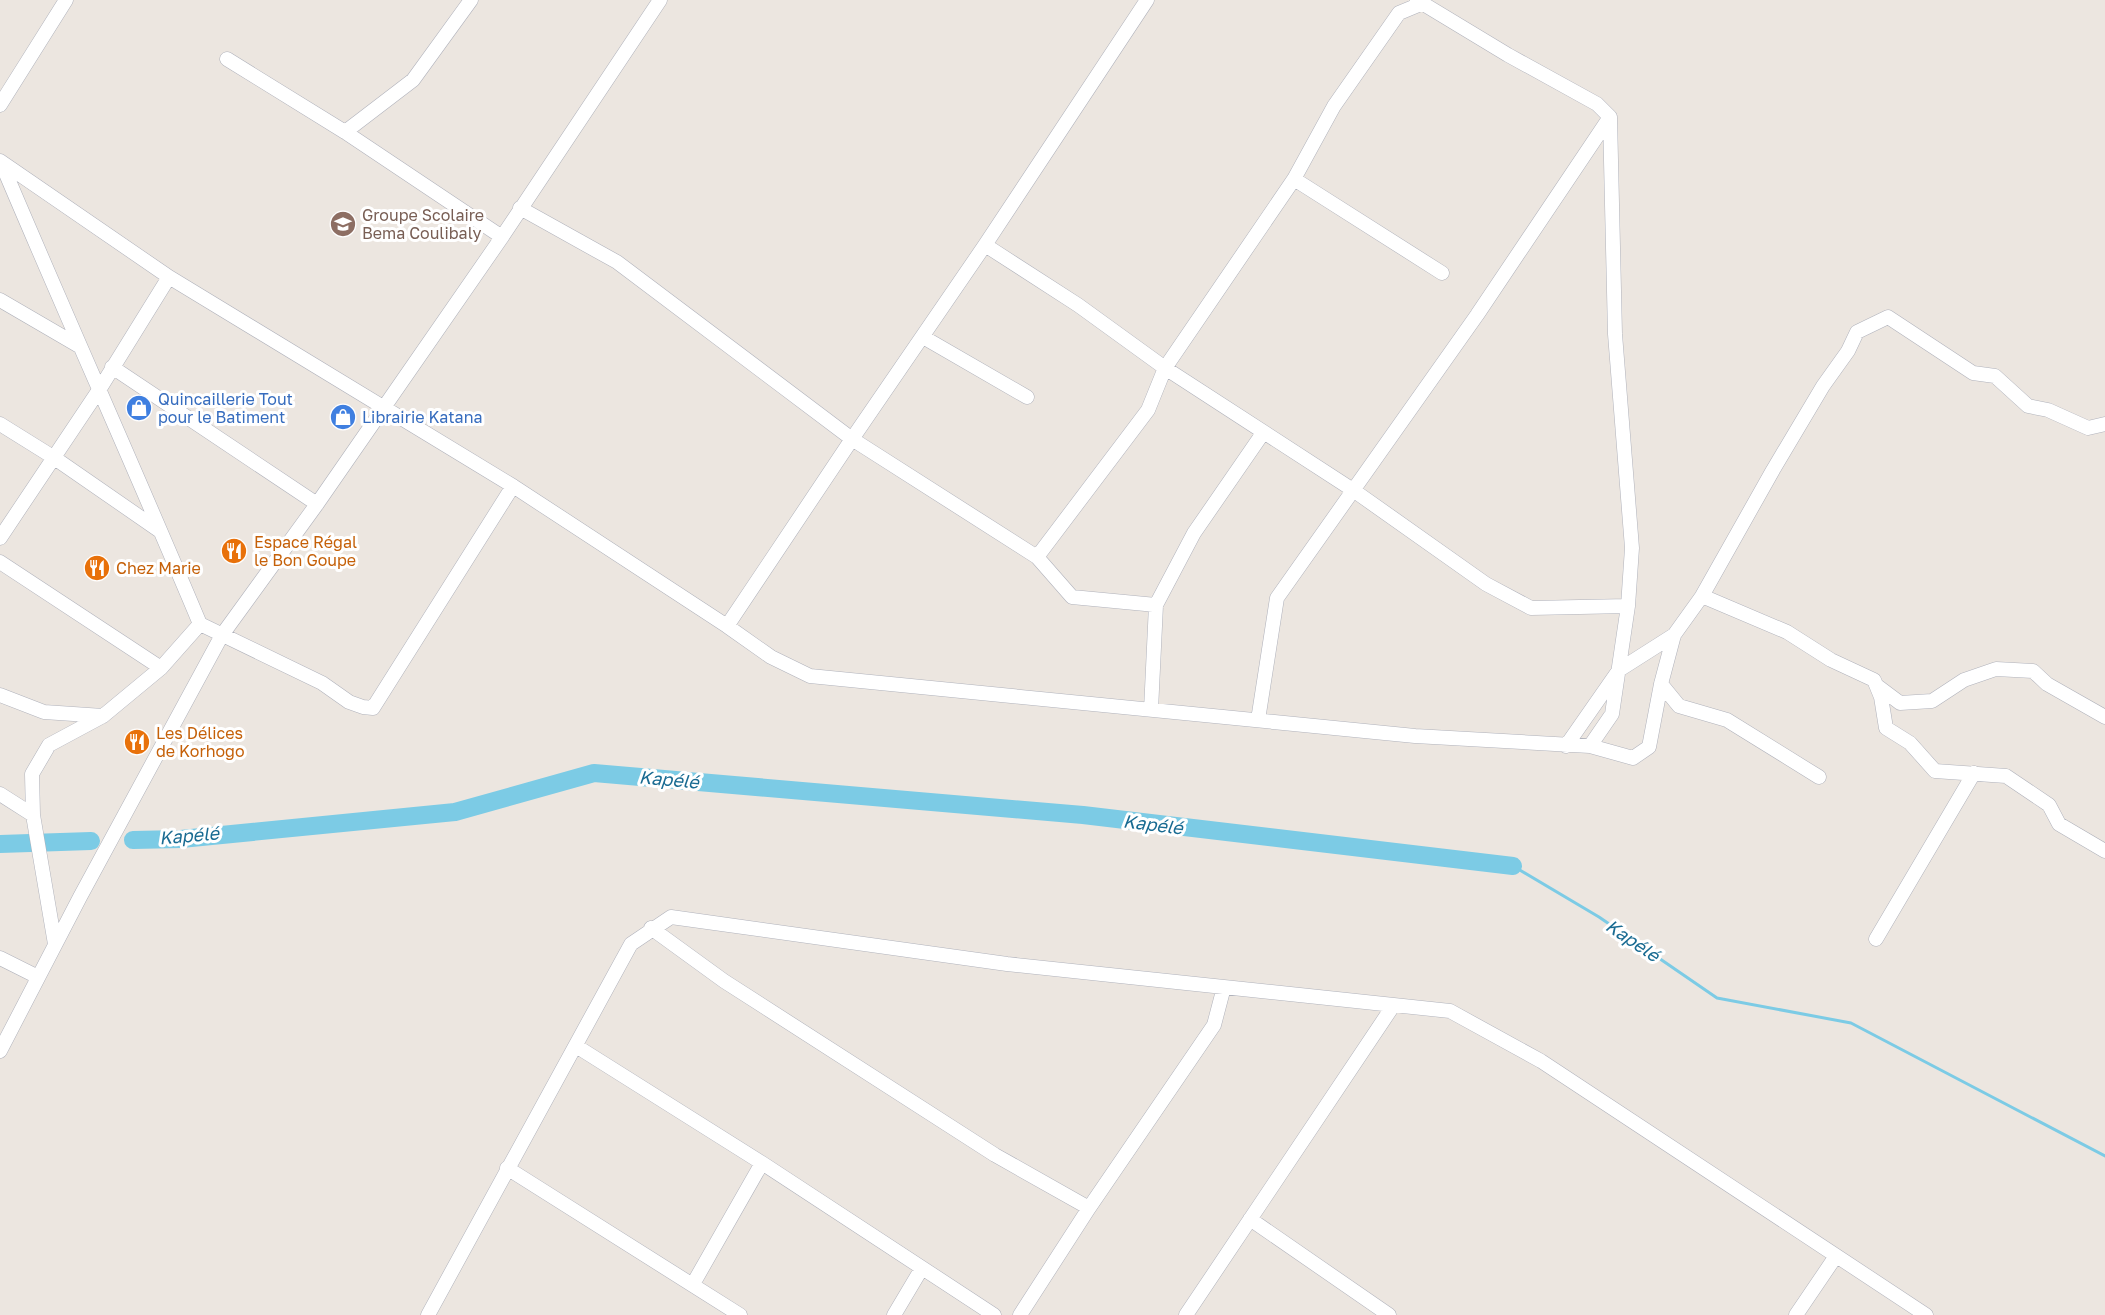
<svg xmlns="http://www.w3.org/2000/svg" width="2105" height="1315" viewBox="0 0 2105 1315" font-family="'Golos Text',sans-serif">
<style>
.lines{fill:none;stroke-linecap:round;stroke-linejoin:round}
.stream{stroke:#7ccbe5;stroke-width:3}
.river{stroke:#7ccbe5;stroke-width:18}
.minor-casing{stroke:#b0b2bb;stroke-width:15}
.minor{stroke:#fff;stroke-width:14}
.labels{text-anchor:middle;dominant-baseline:central;stroke-width:6;stroke-linejoin:round;paint-order:stroke}
.education-label{font-size:16px;fill:#785e54;stroke:#fff;text-anchor:start}
.shop-label{font-size:16px;fill:#366cbe;stroke:#fff;text-anchor:start}
.food-label{font-size:16px;fill:#c56008;stroke:#fff;text-anchor:start}
.water-label{font-size:18px;font-style:italic;fill:#196b92;stroke:#fff}
</style>
<rect width="100%" height="100%" fill="#ece6e0"/>
<g class="lines">
<path class="stream" d="M1513,866l86,51 118,81 134,25 254,133"/>
<path class="river" d="M133,840l48,-1 274,-27 139,-39 489,42 430,51
M0,844l91,-3"/>
<g class="minor-casing">
<path id="minor" d="M1417,0l91,55 89,49 13,13 5,217 17,214 -4,58 -16,108 -22,32
M227,59l118,73 157,105
M0,105l66,-105
M345,132l68,-52 58,-80
M0,161l169,116 344,209 214,140 44,31 39,19 605,60 175,10 43,12 16,-11 12,-63 13,-49 28,-39 71,-126 50,-84 25,-35 9,-19 31,-15 85,56 22,3 33,30 20,4 40,18 17,-4
M1,162c65,154 134,307 199,462l122,59 27,19 14,5 10,1 140,-222
M1294,179l148,94
M520,208l97,54 235,177 185,118 35,40 84,8
M985,245l93,60 87,63 188,122 133,94 45,24 97,-2
M0,300l79,46
M923,337l104,60
M112,367l205,137
M0,424l53,33 107,74
M0,538l99,-148 70,-113
M1037,557l111,-147 17,-42 129,-189 40,-73 65,-93 24,-10
M0,562l161,106
M1702,596l85,36 44,28 43,20 7,17 5,31 24,15 25,28 71,5 43,29 10,19 46,27
M727,626l125,-187 133,-194 162,-245
M1661,684l18,22 48,14 92,57
M1876,685l24,18 32,-2 32,-21 32,-11 37,2 14,13 58,33
M0,695l44,17 59,4
M1151,710l5,-105 38,-72 69,-100
M1258,720l19,-122 200,-283 133,-198
M1566,746l53,-76 55,-35
M0,794l33,21
M651,928l73,53 271,174 94,53
M1876,939l98,-166
M55,944l-22,-129 -1,-41 17,-29 54,-29 58,-48 39,-44
M0,958l38,19
M576,1046l186,117 232,152
M0,1051l80,-154 142,-262 95,-131 185,-267 158,-237
M507,1168l233,147
M1250,1219l139,96
M693,1284l69,-121
M428,1315l203,-371 40,-27 336,47 443,47 91,50 385,254
M894,1315l28,-47
M1020,1315l69,-107 125,-183 10,-38
M1186,1315l207,-309
M1796,1315l40,-59"/>
</g>
<use href="#minor" class="minor"/>
</g>
<defs>
<g id="school-disc" transform="scale(1.35)"><circle r="9.5" fill="#8d6e63" stroke="#fff"/><path d="M0-5L7-2L0 1L-7-2ZM-4 1L0 2.5L4 1V4Q0 6-4 4Z" fill="#fff"/></g>
<g id="shop-disc" transform="scale(1.35)"><circle r="9.5" fill="#3f7fe0" stroke="#fff"/><path d="M-5-2.5h2.3a2.7 3.5 0 0 1 5.4 0H5L5.5 6h-11ZM-1.5-2.5h3a1.5 2.3 0 0 0-3 0Z" fill="#fff"/></g>
<g id="restaurant-disc" transform="scale(1.35)"><circle r="9.5" fill="#e8710a" stroke="#fff"/><path d="M-5-6h1v4h1v-4h1v4h1v-4h1v5L-1.5 .5V6h-2V.5L-5-1ZM5-6V6H3V1.5H1.5Q1.5-4 5-6Z" fill="#fff"/></g>
</defs>
<g fill-rule="evenodd">
<use href="#school-disc" x="343" y="224"/>
<use href="#shop-disc" x="139" y="408"/>
<use href="#shop-disc" x="343" y="417"/>
<use href="#restaurant-disc" x="234" y="551"/>
<use href="#restaurant-disc" x="97" y="568"/>
<use href="#restaurant-disc" x="137" y="742"/>
</g>
<g class="labels">
<g class="education-label">
<text x="362" y="215">Groupe Scolaire<tspan x="362" dy="18">Bema Coulibaly</tspan></text>
</g>
<g class="shop-label">
<text x="158" y="399">Quincaillerie Tout<tspan x="158" dy="18">pour le Batiment</tspan></text>
<text x="362" y="417">Librairie Katana</text>
</g>
<g class="food-label">
<text x="254" y="542">Espace Régal<tspan x="254" dy="18">le Bon Goupe</tspan></text>
<text x="116" y="568">Chez Marie</text>
<text x="156" y="733">Les Délices<tspan x="156" dy="18">de Korhogo</tspan></text>
</g>
<g class="water-label">
<text transform="translate(669 779) rotate(5)">Kapélé</text>
<text transform="translate(1153 824) rotate(7)">Kapélé</text>
<text transform="translate(189 835) rotate(-5)">Kapélé</text>
<text transform="translate(1633 940) rotate(34)">Kapélé</text>
</g>
</g>
</svg>
